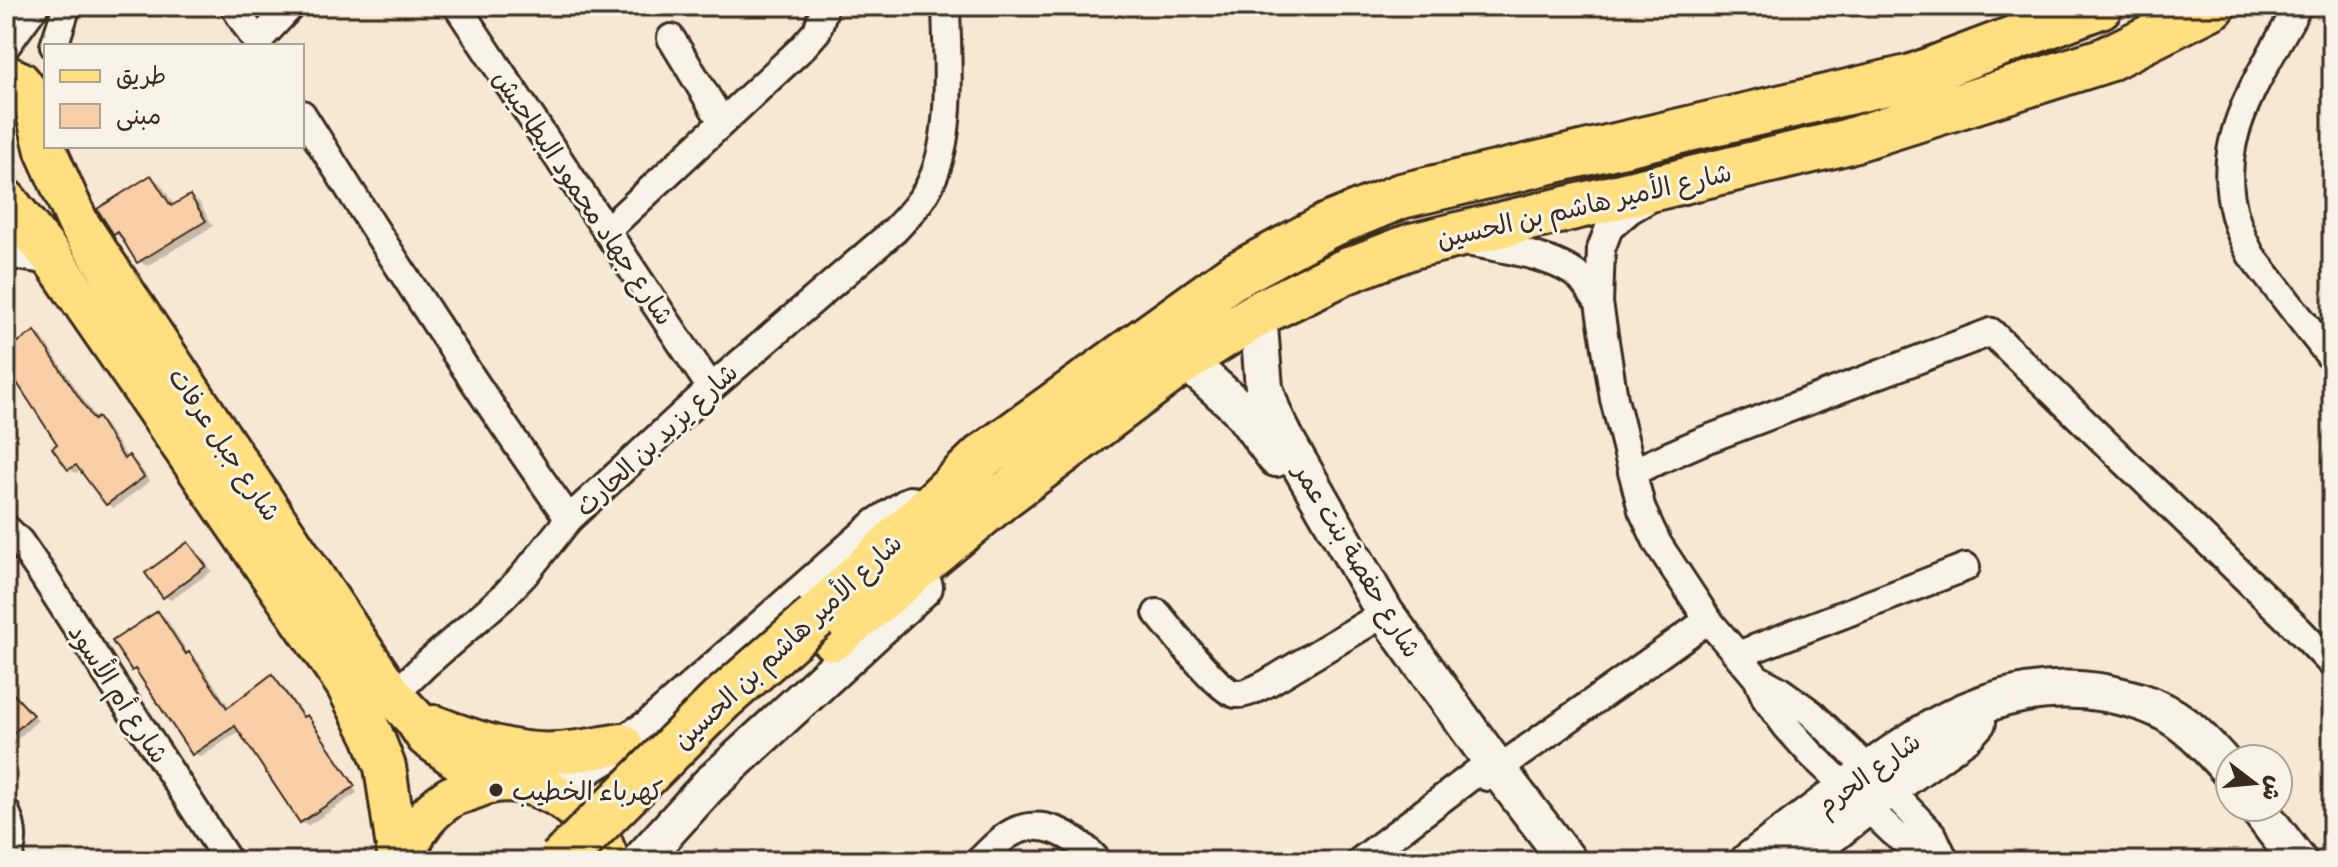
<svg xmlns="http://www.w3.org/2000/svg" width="2338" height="867" viewBox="0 0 2338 867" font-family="'Patrick Hand','Playpen Sans Arabic',sans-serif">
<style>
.shadow{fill:#0003}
.building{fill:#f8cfa7;stroke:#3b2a1e;stroke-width:2}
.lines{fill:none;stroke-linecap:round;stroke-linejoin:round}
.street-casing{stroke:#3b2a1e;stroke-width:32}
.secondary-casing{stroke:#3b2a1e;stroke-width:42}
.primary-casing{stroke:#3b2a1e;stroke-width:46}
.highway-casing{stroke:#3b2a1e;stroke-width:50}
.street{stroke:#f7f3e8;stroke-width:26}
.secondary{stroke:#f7f3e8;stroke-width:36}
.primary{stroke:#ffdf80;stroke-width:40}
.highway{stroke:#ffdf80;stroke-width:44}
.highway-bridge-casing{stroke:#3b2a1e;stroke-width:50;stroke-linecap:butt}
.highway-bridge{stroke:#ffdf80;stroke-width:44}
.poi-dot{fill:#3b2a1e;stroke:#f7f3e8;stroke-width:3}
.labels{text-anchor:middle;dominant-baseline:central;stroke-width:6;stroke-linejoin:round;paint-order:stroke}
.street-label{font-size:26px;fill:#3b2a1e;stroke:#f7f3e8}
.poi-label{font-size:26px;fill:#3b2a1e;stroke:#f7f3e8;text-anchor:start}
</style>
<rect width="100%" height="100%" fill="#f7e8d4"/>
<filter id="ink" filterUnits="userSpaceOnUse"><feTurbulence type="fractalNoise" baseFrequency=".0125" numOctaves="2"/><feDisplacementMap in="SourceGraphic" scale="16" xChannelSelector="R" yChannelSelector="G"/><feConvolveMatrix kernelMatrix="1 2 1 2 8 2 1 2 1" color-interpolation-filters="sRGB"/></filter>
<g filter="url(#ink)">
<path class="shadow" d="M151,177l9,6 15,23 15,-9 9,5 14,24 -66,40 -9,-5 -13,-22 -10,-5z
M35,333l7,4 55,83 8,4 23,35 8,3 14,19 -36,27 -7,-4 -25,-35 -6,4 -7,-4 -9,-24 -54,-82v-10z
M188,544l7,4 17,23 -41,29 -7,-4z
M158,613l7,4 24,37 7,4 34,50 42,-31 7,4 27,37 5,1h-4l50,74 -49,33 -7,-4 -61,-91 -39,26 -7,-4 -54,-79 -7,-4z
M6,689l7,4 25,27 -32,30z"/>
<path class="building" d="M151,175l20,31 19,-11 16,26 -69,42 -19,-31 -4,3 -17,-26z
M35,331l59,89 4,-3 26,42 5,-4 15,22 -38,28 -30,-40 -8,5 -16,-22 5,-4 -51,-78v-16z
M188,542l18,24 -43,32 -18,-25z
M158,611l28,43 3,-2 38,56 45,-34 31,43 4,-2 48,71 -55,37 -65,-97 -43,29 -57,-86 -3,2 -20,-30z
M6,686l27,29 -27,25z"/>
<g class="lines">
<g class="street-casing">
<path id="street" d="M234,6l25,40
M457,6l254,382
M2298,6c-46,86 -100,151 -47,249l81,104
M671,38l51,84
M257,42l34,-36
M6,46l29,-40
M54,46l13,-40
M302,114c86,137 173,273 267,405
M1649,199l-19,11 -21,18 -8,21 -2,54 15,96 28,111 16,34 39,59 11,17 49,58 9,21 20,27 25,28 82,78 25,20 16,9
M606,231l195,-182 16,-18 8,-25
M1466,242c30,5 91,14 114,36 7,7 13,17 19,25
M1632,472l68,-30 291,-110 307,297 34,35
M6,528l14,14 22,32 186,287
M1157,613c13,15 62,79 79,81 10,1 21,-6 30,-10l119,-71
M1738,655l228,-88
M1757,678l22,12 32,23 78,76 44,46 12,26
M393,696l32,-31 77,-67 22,-23 45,-56 142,-131 184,-158c14,-15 29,-31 37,-50 22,-49 15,-122 14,-174
M1487,777l221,-157
M6,812c8,18 8,31 1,49
M979,861c9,-8 18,-19 29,-26 33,-21 67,1 90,26
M1360,861l121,-92"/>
</g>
<g class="secondary-casing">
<path id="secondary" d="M6,249l45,7
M1258,314l6,74 9,26 14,28 98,171 120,166 63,82
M1185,360l53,47 38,51
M536,786l37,-11 77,-47 229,-202 32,-21
M2257,807l41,54
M640,861l68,-75 216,-199
M1749,861c32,-24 65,-49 97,-73 78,-60 155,-113 259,-95 24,5 46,10 68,24 22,14 40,35 57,54
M1798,861l91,-72 77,-55 11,-12"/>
</g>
<g class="primary-casing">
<path id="primary" d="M6,76l14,6 14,19 12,50 32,72 315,473 22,23 11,17 65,47
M6,200l45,56 295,428 27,52 12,31 14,94
M434,726c39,15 82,30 124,27 21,-1 43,-6 64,-9
M401,861c13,-27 22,-46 48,-63 6,-4 16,-6 23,-9 6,-2 12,-5 18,-6 49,-11 107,30 118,78"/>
</g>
<g class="highway-casing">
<path id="highway" d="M816,617l166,-160 250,-180 95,-51 74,-30 511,-119 188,-71
M833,638l168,-140 184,-138 73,-46 86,-42 68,-26 434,-104 259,-82 108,-54"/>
</g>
<use href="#street" class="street"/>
<use href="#secondary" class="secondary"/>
<use href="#primary" class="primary"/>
<use href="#highway" class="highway"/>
<g class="highway-bridge-casing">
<path id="highway-bridge" d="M560,861l161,-161 95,-83"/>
</g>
<use href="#highway-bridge" class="highway-bridge"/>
</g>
</g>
<circle class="poi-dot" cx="496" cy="790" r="8"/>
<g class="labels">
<g class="street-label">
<text transform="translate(584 197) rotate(56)">شارع جهاد محمود البطاحيش</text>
<text transform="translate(1584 205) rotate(-13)">شارع الأمير هاشم بن الحسين</text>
<text transform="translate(656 439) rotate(-43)">شارع يزيد بن الحارث</text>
<text transform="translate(225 444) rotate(56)">شارع جبل عرفات</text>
<text transform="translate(1358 560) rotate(59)">شارع حفصة بنت عمر</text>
<text transform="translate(787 641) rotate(-43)">شارع الأمير هاشم بن الحسين</text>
<text transform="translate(119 693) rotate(57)">شارع أم الأسود</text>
<text transform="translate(1868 773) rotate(-36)">شارع الحرم</text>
</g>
<g class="poi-label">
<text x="512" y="790">كهرباء الخطيب</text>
</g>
</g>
<rect width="2338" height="867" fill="none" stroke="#f7f3e8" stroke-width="32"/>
<rect x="16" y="16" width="2306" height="835" fill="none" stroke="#3b2a1e" stroke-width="3" filter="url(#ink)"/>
<rect x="44" y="44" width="260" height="104" fill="#f7f3e8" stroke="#aca397" stroke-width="2"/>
<rect x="60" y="70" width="40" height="12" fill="#ffdf80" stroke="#aca397" stroke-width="2"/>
<text x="116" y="84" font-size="24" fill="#3b2a1e">طريق</text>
<rect x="60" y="104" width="40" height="24" fill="#f8cfa7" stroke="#aca397" stroke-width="2"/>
<text x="116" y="124" font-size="24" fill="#3b2a1e">مبنى</text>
<g transform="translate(2254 783) rotate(106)"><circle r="38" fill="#f7f3e8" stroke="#aca397" stroke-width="2"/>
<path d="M0-6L14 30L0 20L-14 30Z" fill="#3b2a1e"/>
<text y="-12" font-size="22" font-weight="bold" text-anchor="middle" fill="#3b2a1e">ش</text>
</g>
</svg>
